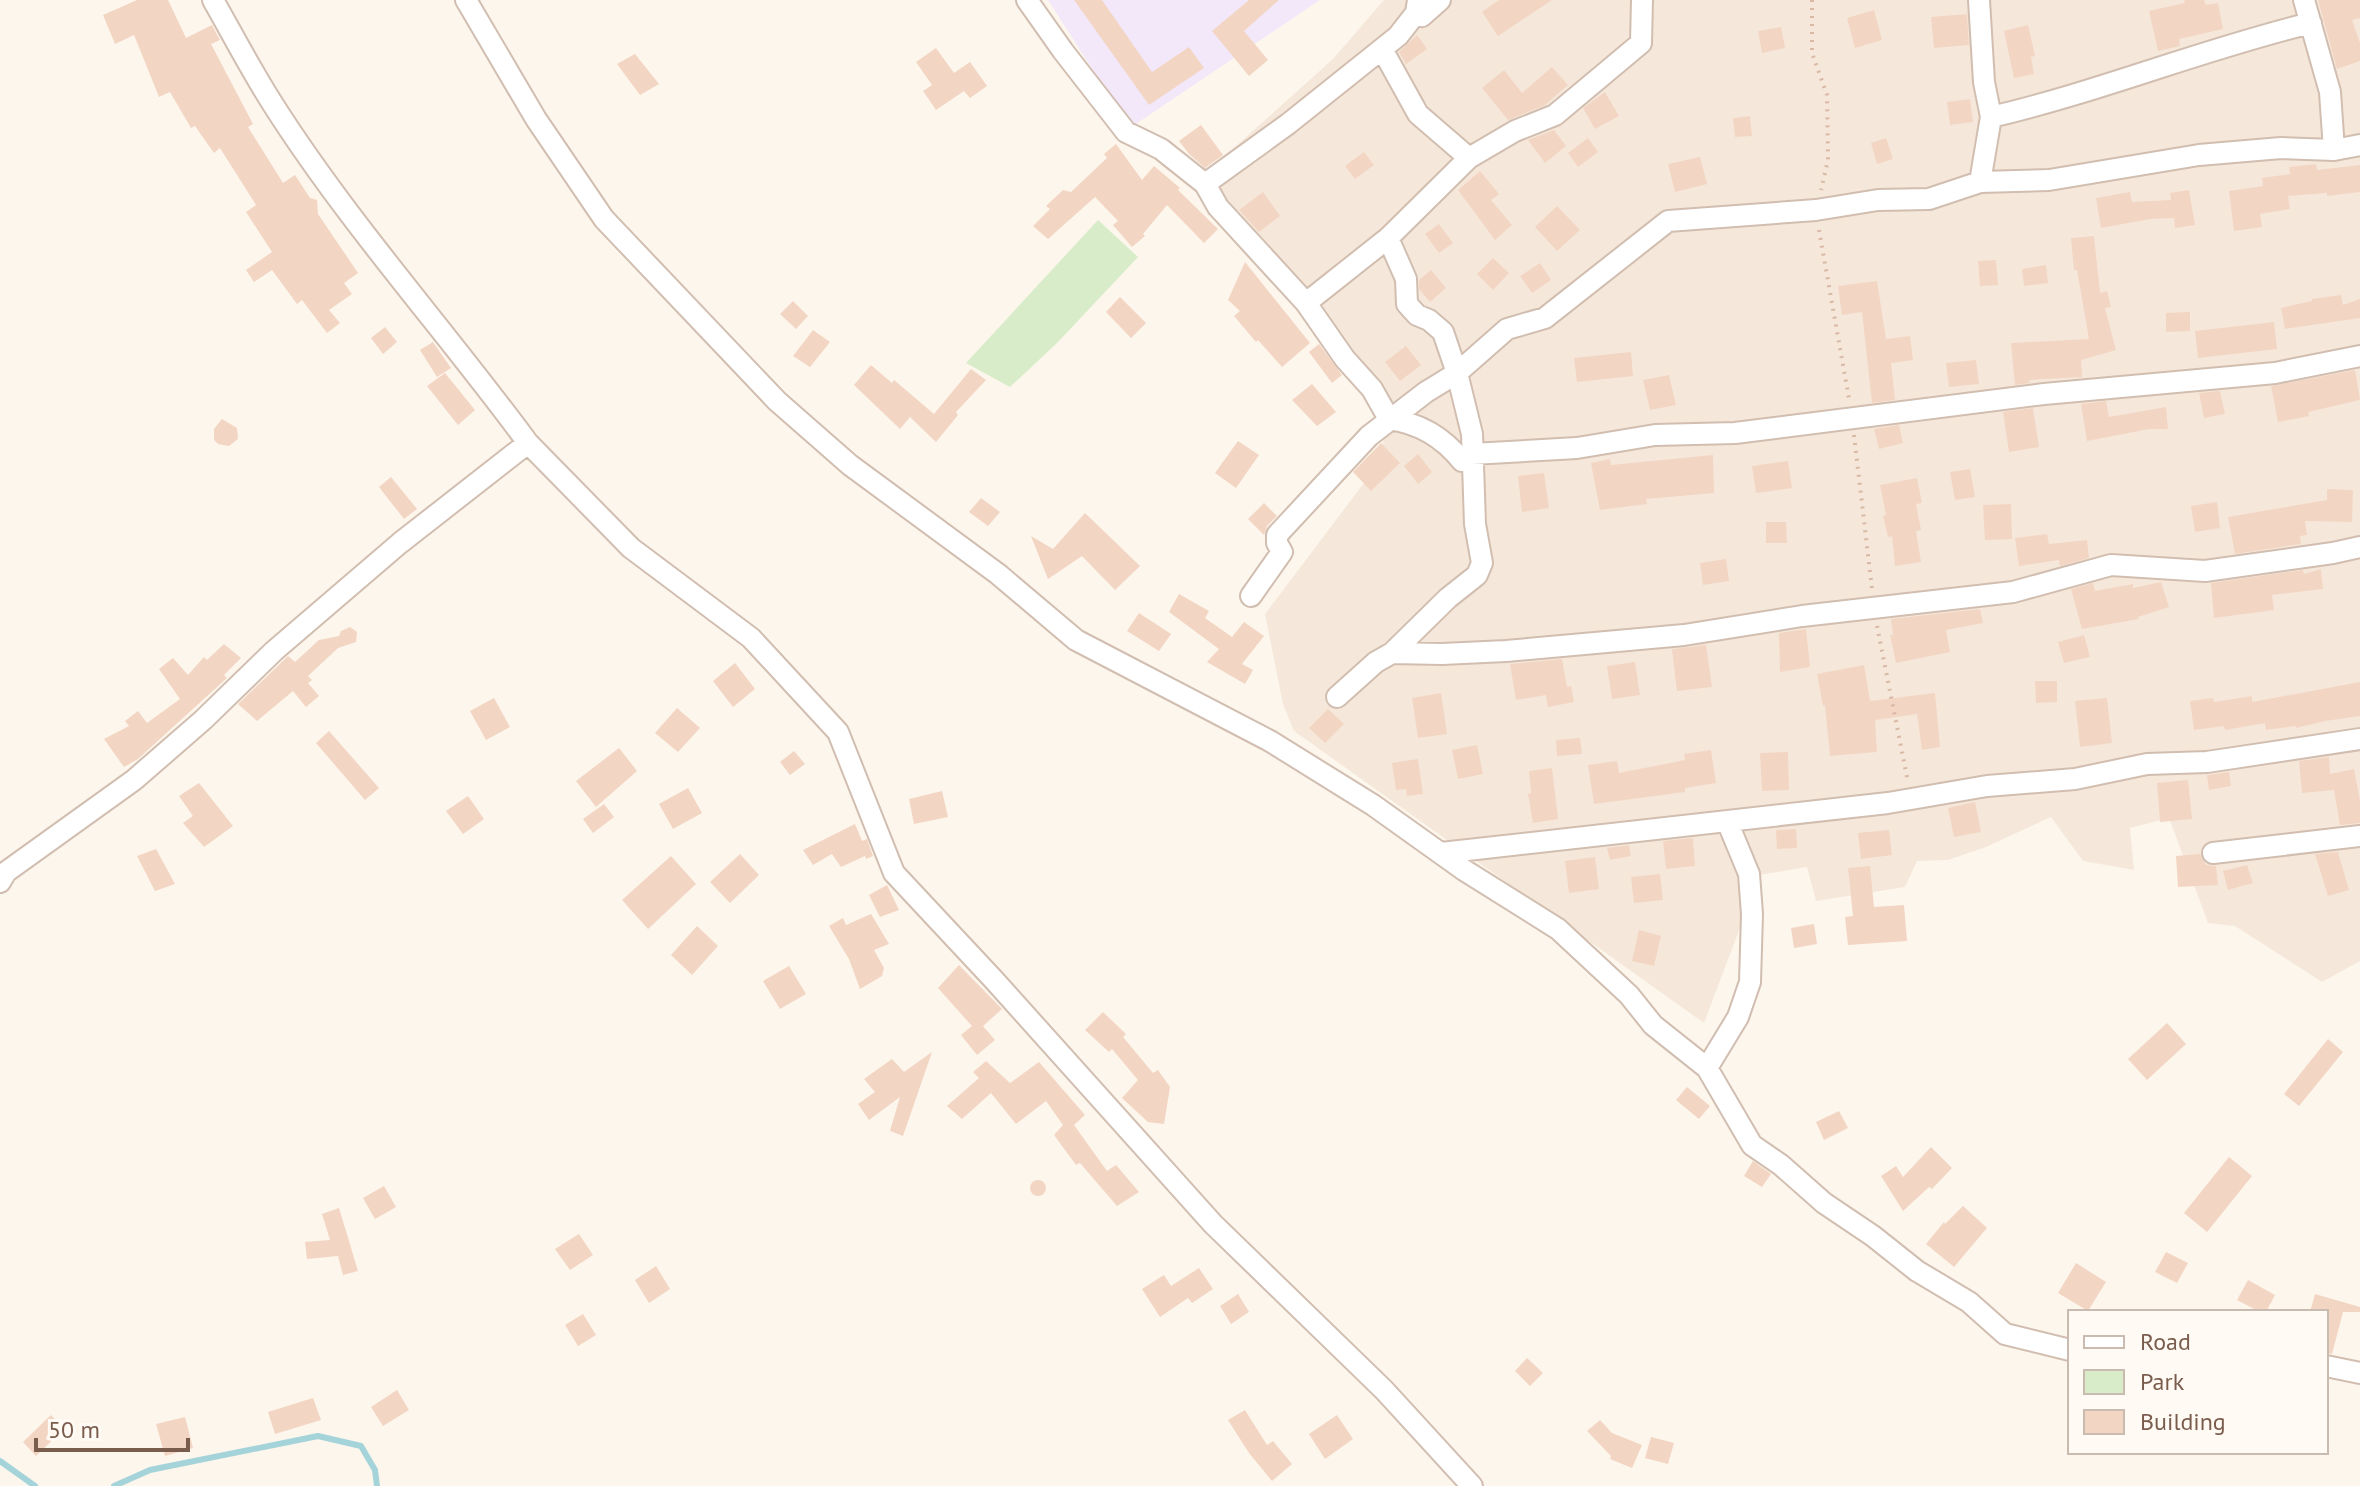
<svg xmlns="http://www.w3.org/2000/svg" width="2360" height="1486" viewBox="0 0 2360 1486" font-family="'PT Sans',sans-serif">
<style>
.residential{fill:#f5e8da}
.education{fill:#f3e8fa}
.green{fill:#d8ecc9}
.lines{fill:none;stroke-linecap:round;stroke-linejoin:round}
.stream{stroke:#a5d3da;stroke-width:6}
.building{fill:#f3d5c3}
.street-casing{stroke:#d1beb0;stroke-width:24}
.path{stroke:#d9b8a5;stroke-width:4;stroke-dasharray:2 6;stroke-linecap:butt}
.street{stroke:#fff;stroke-width:20}
</style>
<rect width="100%" height="100%" fill="#fdf6ec"/>
<path class="residential" d="M1384,0h976v961l-38,21 -87,-56 -27,-3 -39,-105 -39,10 4,42 -51,-9 -32,-44 -65,30 -38,13 -31,1 -12,26 -89,14 -9,-34 -47,8 -56,148 -410,-292 -11,-27 -18,-90 114,-151 13,-63 -4,2 -136,-168 -45,-62 126,-113z"/>
<path class="education" d="M1048,0h272l-190,128z"/>
<path class="green" d="M1098,220l40,37 -80,85 -48,45 -44,-24z"/>
<g class="lines">
<path class="stream" d="M0,1461l35,25
M114,1486l36,-16 168,-34 43,10 14,24 2,16"/>
</g>
<path class="building" d="M137,0h31l18,38 26,-13 8,15 -9,4 42,80 -5,3 35,56 12,-8 15,23 7,2 1,14 40,59 -14,10 8,11 -23,16 11,13 -13,10 -25,-33 -5,4 -25,-34 -18,12 -8,-12 26,-18 -26,-40 10,-7 -36,-57 -6,5 -19,-27 -4,2 -21,-36 -11,5 -25,-62 -19,9 -12,-29z
M1074,0h28l50,72 37,-25 15,21 -55,37z
M1249,0h30l-35,31 24,29 -19,16 -37,-45z
M1499,0h53l-54,36 -16,-24z
M2184,0h20l2,5 12,-2 5,26 -44,10 1,7 -22,5 -9,-40 36,-8z
M2318,0h42v18l-8,2 8,23v18l-23,8z
M1874,10l8,30 -27,8 -8,-30z
M1967,14l2,31 -35,3 -3,-31z
M2028,25l7,31 -4,1 3,17 -20,4 -10,-47z
M1781,27l4,21 -23,5 -4,-22z
M1417,35l10,14 -21,15 -7,-12z
M936,48l18,25 16,-11 17,24 -17,12 -6,-7 -28,19 -13,-19 9,-6 -16,-23z
M635,54l24,30 -19,11 -23,-31z
M1552,67l16,18 -23,20 -37,15 -26,-32 22,-18 18,23z
M1605,92l14,24 -24,13 -12,-21z
M1970,99l3,23 -23,3 -3,-23z
M1750,116l2,20 -17,1 -2,-19z
M1201,125l22,30 -18,13 -16,-14 -10,-13z
M1554,130l12,16 -21,17 -17,-23z
M1588,138l10,14 -20,15 -10,-14z
M1886,138l7,21 -16,5 -6,-21z
M1116,144l26,36 12,-14 26,22 -2,2 40,39 -14,14 -37,-38 -24,29 2,2 -13,11 -19,-22 5,-4 -23,-24 -47,42 -15,-13 17,-17 -4,-3 17,-16 8,2 36,-34 -3,-4z
M1364,152l10,13 -19,14 -10,-13z
M1700,157l7,27 -32,8 -7,-28z
M2316,164l1,6 43,-5v27l-33,4v-3l-39,3 2,13 -30,5 2,13 -28,4 -5,-40 34,-5 -1,-8 28,-4 -1,-7z
M1480,171l19,23 -8,6 21,25 -17,15 -37,-50z
M2189,190l6,35 -20,3 -1,-10 -24,1 -49,9 -5,-30 34,-6 2,10 39,-2 -1,-7z
M1263,192l17,24 -21,16 -20,-22z
M1557,206l23,24 -23,21 -22,-24z
M1439,224l14,19 -14,10 -14,-19z
M2094,236l6,57 7,-2 4,16 -6,1 11,42 -35,10 1,17 -53,3 1,3 -15,2 -4,-42 78,-4 -12,-69h-3l-3,-32z
M1493,258l16,15 -16,17 -16,-16z
M1996,260l2,25 -18,1 -2,-25z
M1245,262l65,81 -28,24 -24,-27 -2,2 -22,-26 6,-5 -12,-11z
M1540,263l11,17 -19,13 -12,-17z
M2046,265l2,18 -24,3 -2,-17z
M1431,270l15,18 -16,14 -11,-13v-9z
M1877,281l9,58 24,-3 3,24 -22,3 4,37 -23,3 -10,-91 -20,3 -4,-29z
M2341,295l2,10 17,-6v19l-75,11 -4,-21 31,-7v-2z
M1120,297l26,26 -15,15 -25,-26z
M793,301l15,15 -12,13 -16,-15z
M2190,312v19l-24,1v-19z
M2274,322l3,27 -79,9 -3,-27z
M385,327l12,15 -14,12 -12,-16z
M813,330l17,12 -20,25 -17,-11z
M433,342l18,26 -14,9 -17,-27z
M1319,344l23,31 -10,8 -23,-31z
M1406,346l15,19 -21,16 -15,-19z
M1631,352l2,24 -56,6 -3,-24z
M1976,360l3,24 -30,3 -3,-24z
M871,365l21,18 2,-3 40,34 37,-45 15,11 -30,32 2,3 -22,27 -26,-25 -10,12 -46,-44z
M2355,370l5,30 -52,12 1,4 -31,6 -7,-36z
M445,373l30,37 -17,15 -31,-39z
M1669,375l7,30 -26,5 -7,-30z
M1312,384l24,28 -19,14 -25,-26z
M2220,391l5,23 -21,4 -5,-25z
M2106,401l3,16 57,-10 2,22h-19l-62,12 -6,-37z
M2033,408l6,39 -30,5 -6,-40z
M222,419l15,9 1,11 -9,7 -11,-2 -4,-4v-11z
M1899,425l4,18 -24,6 -5,-20z
M1238,441l21,14 -23,33 -21,-15z
M1381,443l19,20 -29,28 -18,-19z
M1418,454l14,18 -14,12 -14,-18z
M1713,455l1,38 -68,6 1,5 -47,6 -9,-47 19,-4 1,6z
M1788,461l4,27 -36,5 -4,-27z
M1970,469l5,28 -20,3 -5,-28z
M1544,473l5,35 -27,4 -4,-36z
M391,477l26,32 -13,10 -25,-32z
M1917,478l5,25 -6,1 5,26 -5,1 5,31 -26,4 -3,-30 -4,1 -5,-21 3,-1 -6,-30z
M2327,489l26,1 -1,32 -47,-1 2,14 -7,1 1,8 -66,10 -7,-37 99,-17z
M981,498l19,14 -12,14 -19,-14z
M2217,502l3,26 -25,4 -4,-26z
M1264,503l13,13 -10,10 -3,9 -16,-16z
M2011,504l1,35 -27,1 -2,-35z
M1085,513l55,53 -25,24 -33,-34 -34,23 -17,-43 22,13z
M1766,522h20l1,21h-21z
M2047,534l2,10 38,-4 2,18 -29,8 -1,-6 -40,6 -4,-28z
M1726,559l3,22 -26,4 -3,-22z
M2321,569l2,20 -51,6 2,15 -60,8 -3,-35 92,-13 1,4z
M2161,582l8,25 -31,10 1,2 -57,10 -11,-40 22,-6 2,8 38,-7v4z
M1179,594l30,17 -4,7 27,19 12,-15 20,14 -22,28 11,6 -8,14 -38,-22 12,-13 -50,-37z
M1980,609l3,14 -37,7 4,22 -54,11 -6,-28h3l-2,-16z
M1139,613l32,21 -12,17 -32,-20z
M350,627l7,5 -1,10 -18,6 -30,28 4,4 -4,3 11,13 -13,11 -13,-16 -36,30 -19,-17 50,-48 7,6 24,-22 20,-4 2,-5z
M1806,629l4,38 -30,5 -1,-39z
M2084,635l6,22 -26,6 -6,-21z
M224,644l17,14 -17,17 3,3 -89,81 -14,8 -20,-28 25,-13 -4,-5 13,-10 9,12 33,-24 -21,-30 14,-11 15,17 16,-18 3,3z
M1706,645l6,42 -35,4 -5,-42z
M1562,659l5,28 4,-1 3,16 -26,5 -2,-12 -30,5 -6,-36z
M1635,662l5,33 -28,4 -5,-33z
M735,663l20,26 -22,18 -20,-26z
M1864,665l6,36 65,-8 5,54 -18,3 -5,-36 -42,6 2,32 -47,4 -5,-51 -2,1 -6,-32z
M2035,681h22v21l-21,1z
M2360,682v34l-35,5 -29,7v-2l-30,4 -1,-7 -40,7 -1,-4 -30,4 -4,-29 23,-3 1,4 38,-6v6z
M1441,693l6,41 -29,4 -6,-40z
M494,698l16,29 -24,13 -16,-29z
M2107,698l5,45 -32,4 -5,-46z
M677,708l23,20 -22,24 -23,-19z
M1328,709l16,15 -19,19 -16,-15z
M329,731l50,57 -14,12 -49,-57z
M1580,738l2,16 -25,2 -1,-16z
M1477,745l6,29 -25,5 -6,-29z
M619,748l18,23 -41,36 -20,-26z
M1711,750l5,33 -31,5v4l-91,12 -6,-39 29,-4 2,12 66,-13 -1,-6z
M794,751l11,13 -15,11 -10,-13z
M1788,752l1,38 -27,1 -2,-38z
M2329,757l1,17 24,-5 6,32v22l-20,2 -6,-35 -32,3 -3,-32z
M1418,759l5,35 -16,2 -1,-7 -10,1 -4,-27z
M1552,768l6,51 -25,4 -5,-29 3,-1 -2,-22z
M2229,772l2,14 -22,4 -2,-15z
M2188,780l4,39 -32,3 -3,-39z
M199,783l34,43 -29,21 -21,-24 10,-7 -14,-20z
M688,788l14,25 -29,16 -14,-25z
M942,791l6,26 -34,7 -5,-25z
M468,796l16,23 -21,15 -17,-23z
M1975,802l6,30 -27,5 -6,-29z
M604,804l10,13 -21,16 -10,-14z
M855,824l7,17 5,-2 6,17 -7,3 -1,-3 -24,11 -9,-13 -19,11 -10,-15z
M1796,829l1,19 -20,1 -1,-19z
M1889,830l3,25 -31,4 -3,-26z
M1693,838l2,28 -29,3 -3,-28z
M1629,845l2,11 -21,4 -3,-12z
M156,849l19,35 -20,7 -18,-35z
M2338,852l11,38 -21,6 -13,-42z
M740,854l19,21 -29,28 -20,-21z
M2200,854l6,11 10,1 2,19 -40,2 -2,-31z
M671,856l25,28 -48,45 -26,-29z
M1595,857l4,32 -30,4 -4,-32z
M2247,865l6,18 -25,7 -5,-19z
M1870,866l4,41 30,-2 3,36 -59,4 -3,-28 8,-1 -5,-48z
M1660,874l3,26 -29,3 -3,-26z
M887,885l12,25 -19,7 -11,-22z
M871,914l18,30 -15,6 10,18 -2,8 -22,13 -11,-30 -20,-33 14,-8 3,7z
M1814,924l3,20 -23,4 -3,-20z
M697,926l21,20 -26,29 -21,-20z
M1639,930l22,6 -7,30 -22,-5z
M959,965l43,44 -19,17 12,14 -18,15 -16,-20 11,-9 -34,-38z
M789,966l17,28 -26,15 -17,-28z
M1103,1012l23,22 -3,3 30,36 5,-3 12,17 -6,37 -16,-2 -26,-24 16,-18 -26,-31 -3,3 -24,-22z
M2167,1023l19,21 -39,36 -19,-21z
M2328,1039l15,13 -44,54 -15,-12z
M932,1052l-29,84 -13,-5 10,-34 -31,23 -11,-16 17,-12 -11,-13 28,-20 12,13z
M986,1061l24,22 29,-21 46,53 -11,10 33,46 9,-6 23,27 -22,14 -37,-43 -4,2 -22,-30 9,-10 -17,-24 -30,23 -25,-31 -29,26 -15,-13 32,-28 -6,-6z
M1687,1087l23,19 -11,13 -23,-19z
M1839,1111l9,17 -24,12 -8,-18z
M1931,1147l21,21 -20,21 -3,-2 -26,24 -22,-35 15,-10 7,11z
M2229,1157l23,19 -45,56 -23,-19z
M1753,1161l18,13 -9,13 -18,-11z
M1030 1188a8 8 0 1 1 16 0a8 8 0 1 1-16 0Z
M384,1186l12,21 -21,12 -12,-21z
M1963,1206l24,22 -33,39 -28,-23 18,-22 1,2z
M339,1208l19,63 -15,4 -5,-19 -31,3 -2,-17 25,-2 -8,-26z
M579,1234l14,21 -23,15 -15,-21z
M2166,1252l22,11 -11,20 -22,-11z
M2076,1263l30,19 -18,29 -30,-18z
M656,1266l14,23 -21,14 -14,-23z
M1199,1268l14,21 -21,14 -4,-5 -28,19 -18,-28 22,-14 7,11z
M2248,1280l27,15 -9,17h-6l-23,-12z
M1238,1294l11,18 -18,12 -11,-18z
M2315,1294l45,13v5h-17l-11,42 -6,-1v-41h-16z
M583,1314l13,21 -18,11 -13,-21z
M1527,1358l16,15 -13,13 -15,-15z
M397,1390l12,20 -26,16 -12,-19z
M313,1398l8,22 -46,14 -7,-22z
M1245,1410l22,35 6,-4 19,23 -20,17 -23,-28 -21,-33z
M51,1415l13,14 -28,27 -13,-14z
M1337,1415l16,24 -28,20 -16,-25z
M185,1417l8,31 -28,8 -9,-32z
M1600,1420l12,13 30,12 -10,23 -22,-9 1,-3 -24,-25z
M1651,1437l23,6 -6,21 -23,-6z"/>
<g class="lines">
<g class="street-casing">
<path id="street" d="M213,0c20,35 39,72 61,106 76,119 171,224 254,337
M466,0l70,119 68,100 173,182 73,64 148,109 78,66 194,101 103,64 91,65 94,59 71,66 24,30 54,43 31,-51 12,-35 2,-68 -3,-40 -22,-53
M1027,0l36,51 63,81 35,17 44,35 13,23 88,96 39,56 27,30 17,30
M2304,0l26,92 4,58
M1416,13l6,3 18,-16
M1382,49l36,65 51,44 46,-27 40,-16 86,-72 1,-43
M1991,117c108,-25 212,-68 320,-94
M1980,182l69,-2 150,-25 82,-7 53,2 26,-5
M1205,184l83,-60 110,-88 18,-23 2,-13
M1388,238l18,41 1,25 10,11 12,5 14,12 14,41 50,-44 38,-11 123,-97 148,-11 62,-10 51,-1 51,-17 11,-65 -7,-35 -5,-82
M1306,303l82,-65 81,-80
M1389,419c30,4 54,18 73,42l10,-7 105,-6 78,-13 80,-2 309,-39 231,-21 85,-17
M1251,596l31,-44 -5,-9v-8l92,-99 57,-44 31,-19 15,61 3,90 7,39 -5,12 -29,23 -56,55
M1337,697l39,-35 16,-9 50,1 64,-3 178,-16 118,-19 211,-24 98,-27 94,6 128,-18 27,-6
M1441,853l447,-50 99,-17 88,-7 72,-15 60,-2 153,-23
M2213,853l147,-17
M0,882l6,-10 128,-92 69,-60 71,-69 126,-108 128,-100 103,105 120,90 87,94 56,141 100,107 219,244 171,166 88,96
M1707,1068l45,77 29,20 43,38 49,33 44,35 52,31 36,32 65,16
M2326,1366l34,7"/>
</g>
<path class="path" d="M1812,0v53l15,42 1,65 -7,30
M1819,230l30,169
M1854,435l18,154
M1877,626l31,156"/>
<use href="#street" class="street"/>
</g>
<rect x="2068" y="1310" width="260" height="144" fill="#fffaf3" stroke="#cabbb1" stroke-width="2"/>
<rect x="2084" y="1336" width="40" height="12" fill="#ffffff" stroke="#cabbb1" stroke-width="2"/>
<text x="2140" y="1350" font-size="24" fill="#7a5c4d">Road</text>
<rect x="2084" y="1370" width="40" height="24" fill="#d8ecc9" stroke="#cabbb1" stroke-width="2"/>
<text x="2140" y="1390" font-size="24" fill="#7a5c4d">Park</text>
<rect x="2084" y="1410" width="40" height="24" fill="#f3d5c3" stroke="#cabbb1" stroke-width="2"/>
<text x="2140" y="1430" font-size="24" fill="#7a5c4d">Building</text>
<path d="M36 1438v12h152v-12" fill="none" stroke="#7a5c4d" stroke-width="4"/>
<text x="48" y="1438" font-size="24" fill="#7a5c4d" stroke="#fffaf3" stroke-width="6" paint-order="stroke">50 m</text>
</svg>
